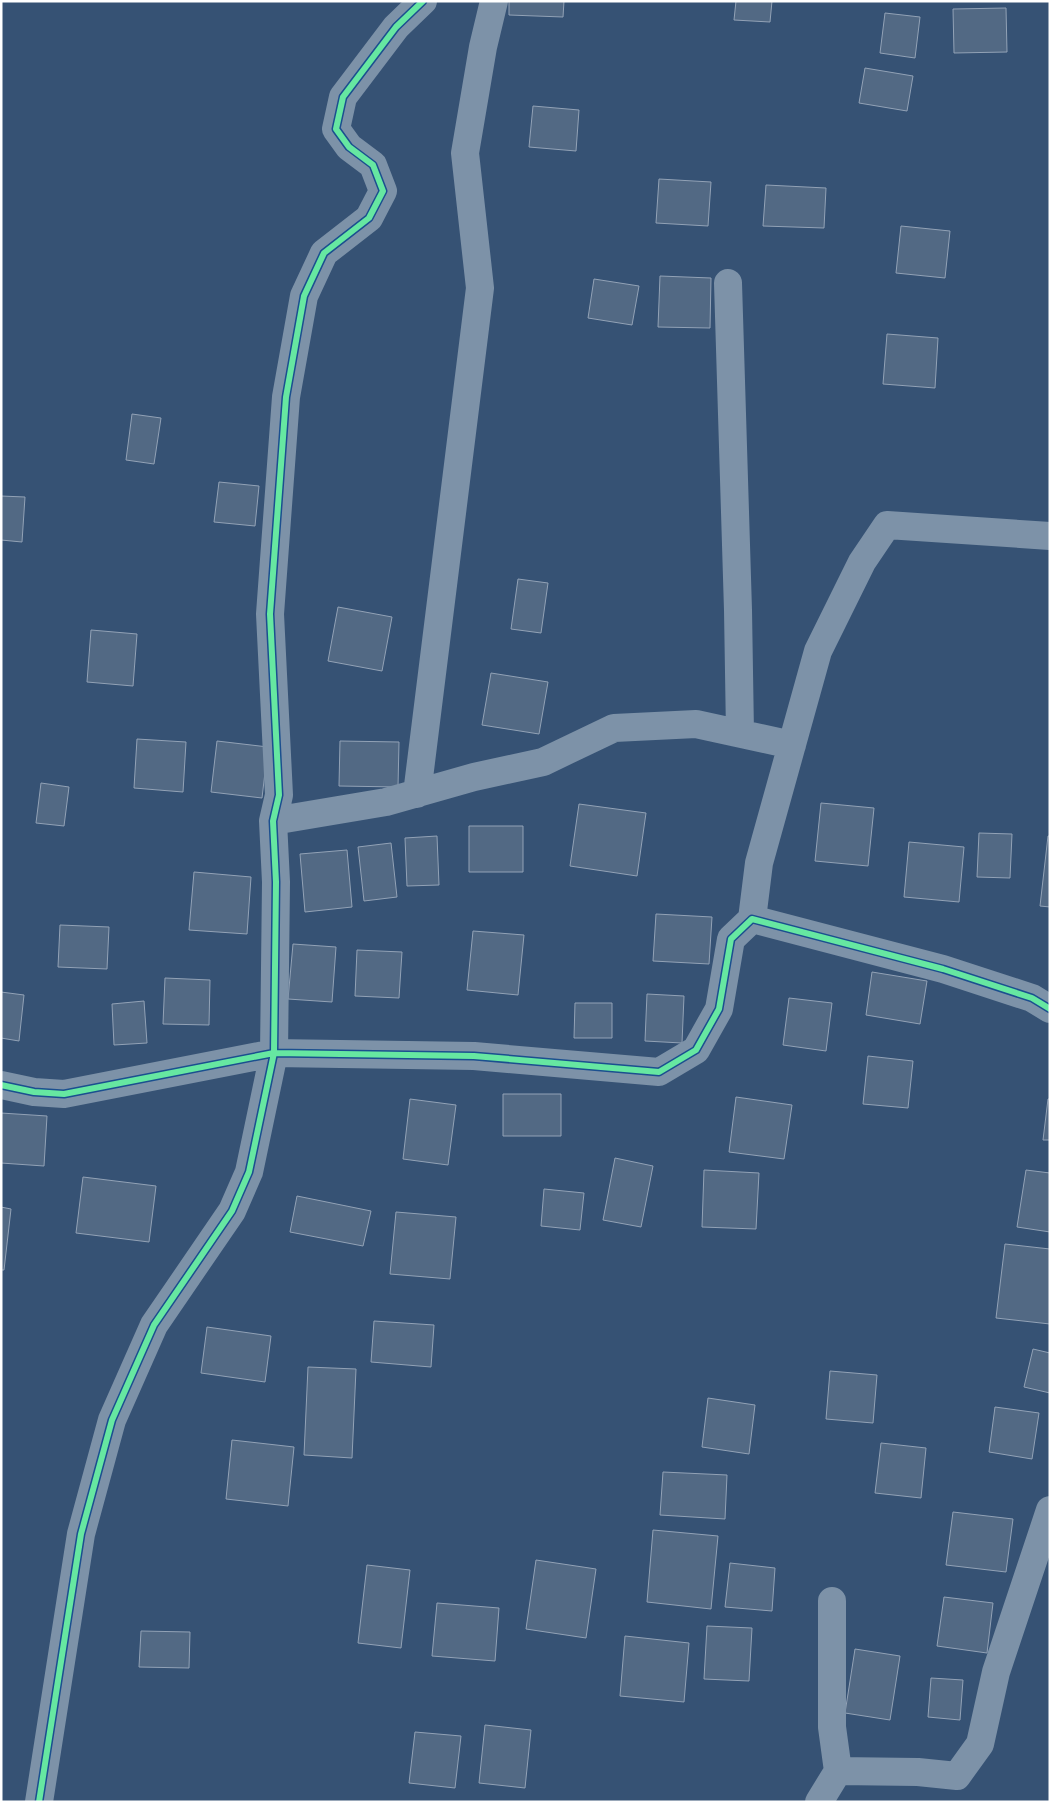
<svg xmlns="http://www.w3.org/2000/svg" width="1051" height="1803" viewBox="0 0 1051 1803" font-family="Rubik,sans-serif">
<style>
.building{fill:#526984;stroke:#92a2b6}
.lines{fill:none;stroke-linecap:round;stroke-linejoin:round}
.street{stroke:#7d92a8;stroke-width:28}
.cycleway-casing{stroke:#1b4f8f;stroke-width:9}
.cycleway{stroke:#66e7a1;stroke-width:6}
</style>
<rect width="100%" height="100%" fill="#365274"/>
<path class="building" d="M509,1h55l-1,16 -54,-2z
M736,1h36l-2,21 -36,-2z
M1006,8l1,44 -53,1 -1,-44z
M885,13l35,4 -5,41 -35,-5z
M865,68l48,8 -6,35 -48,-8z
M533,106l46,4 -3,41 -47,-4z
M659,179l52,3 -3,44 -52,-3z
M766,185l60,3 -2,40 -61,-2z
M901,226l49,5 -5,47 -49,-5z
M660,276l51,2 -1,50 -52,-1z
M594,279l45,7 -7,39 -44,-7z
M887,334l51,4 -3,50 -52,-4z
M132,414l29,4 -7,46 -28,-4z
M219,482l40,4 -4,40 -41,-4z
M1,496l24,1 -3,45 -21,-2z
M518,579l30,4 -7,50 -30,-4z
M338,607l54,10 -10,54 -54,-10z
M91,630l46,4 -4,52 -46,-4z
M491,673l57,9 -9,52 -57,-9z
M137,739l49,3 -3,50 -49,-4z
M217,741l51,6 -6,51 -51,-6z
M340,741l59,1 -1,45 -59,-1z
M41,783l28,4 -5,39 -28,-3z
M821,803l53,5 -6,58 -53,-5z
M579,804l67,9 -9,63 -67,-10z
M469,826h54v46h-54z
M979,833l33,1 -2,44 -33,-1z
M437,836l2,49 -32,1 -2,-48z
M1048,836h2v71l-10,-1z
M909,842l55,5 -5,55 -55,-5z
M391,843l6,54 -33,4 -6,-54z
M347,850l5,57 -47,5 -5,-58z
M194,872l57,5 -4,57 -58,-4z
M656,914l56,3 -3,47 -56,-3z
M60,925l49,2 -2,42 -49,-2z
M473,931l51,4 -6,60 -51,-5z
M293,944l43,3 -4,55 -44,-3z
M357,950l45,2 -3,46 -44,-2z
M872,972l55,9 -7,43 -54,-9z
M165,978l45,2 -1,45 -46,-1z
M1,992l23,3 -5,46 -18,-3z
M647,994l37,2 -2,47 -37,-2z
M789,998l43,5 -6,48 -43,-6z
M144,1001l3,42 -33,2 -2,-41z
M575,1003h37v35h-38z
M868,1056l45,5 -5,47 -45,-4z
M503,1094h58v42h-58z
M736,1097l56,8 -8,54 -55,-7z
M410,1099l46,6 -8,60 -45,-6z
M1048,1099h2v41h-7z
M1,1113l46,3 -3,50 -43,-3z
M615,1158l38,8 -12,61 -38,-7z
M704,1170l55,3 -3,56 -54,-2z
M1026,1170l24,3v59l-33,-5z
M83,1177l73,9 -7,56 -73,-9z
M544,1189l40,4 -4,37 -39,-4z
M297,1196l74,15 -8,35 -73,-14z
M1,1207l10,2 -7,61h-3z
M396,1212l60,5 -6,62 -60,-5z
M1005,1244l45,5v75l-54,-6z
M374,1321l60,4 -3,42 -60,-5z
M207,1327l64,9 -6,46 -64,-9z
M1033,1349l17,4v40l-26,-6z
M308,1367l48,2 -4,89 -48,-3z
M830,1371l47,4 -4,48 -47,-4z
M708,1398l47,7 -6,49 -47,-7z
M995,1407l44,6 -7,46 -43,-7z
M232,1440l62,7 -6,59 -62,-7z
M881,1443l45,5 -5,50 -46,-5z
M663,1472l64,3 -2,44 -65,-4z
M953,1512l60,7 -7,53 -60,-7z
M653,1530l65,6 -7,73 -64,-7z
M536,1560l60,9 -10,69 -60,-9z
M730,1563l45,5 -3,43 -47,-4z
M367,1565l43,5 -9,78 -43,-5z
M944,1597l49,6 -6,50 -50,-7z
M437,1603l62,5 -4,53 -63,-5z
M707,1626l45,2 -3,53 -45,-2z
M141,1631l49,1 -1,36 -50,-1z
M625,1636l64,7 -5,59 -64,-6z
M855,1649l45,7 -10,64 -45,-7z
M931,1678l32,2 -3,40 -32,-3z
M485,1725l46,5 -6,58 -46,-5z
M415,1732l46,4 -6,52 -46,-5z"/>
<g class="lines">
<path class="street" d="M728,283l10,327 2,123
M417,794l63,-506 -15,-135 18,-106 11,-46
M273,821l113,-19 88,-25 69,-15 71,-34 82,-4 96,21
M752,919l7,-56 59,-212 44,-89 25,-37 163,11
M1,1085l33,7 30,2 210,-41 200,3 185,16 37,-22 23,-41 12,-70 21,-20 191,50 89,29 18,11
M832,1601v126l6,44
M39,1802l42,-268 31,-114 42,-95 78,-114 17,-39 25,-119 2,-171 -3,-61 6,-26 -9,-181 16,-217 18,-101 20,-43 45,-35 14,-27 -10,-26 -24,-18 -13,-18 7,-32 53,-70 27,-26
M819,1802l19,-31 80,1 39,4 23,-32 16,-72 54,-162"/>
<g class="cycleway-casing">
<path id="cycleway" d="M1,1085l33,7 30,2 210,-41 200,3 185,16 37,-22 23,-41 12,-70 21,-20 191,50 89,29 18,11
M39,1802l42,-268 31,-114 42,-95 78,-114 17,-39 25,-119 2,-171 -3,-61 6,-26 -9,-181 16,-217 18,-101 20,-43 45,-35 14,-27 -10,-26 -24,-18 -13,-18 7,-32 53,-70 27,-26"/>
</g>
<use href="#cycleway" class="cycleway"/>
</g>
<rect width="1051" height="1803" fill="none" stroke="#ffffff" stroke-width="5"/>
</svg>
